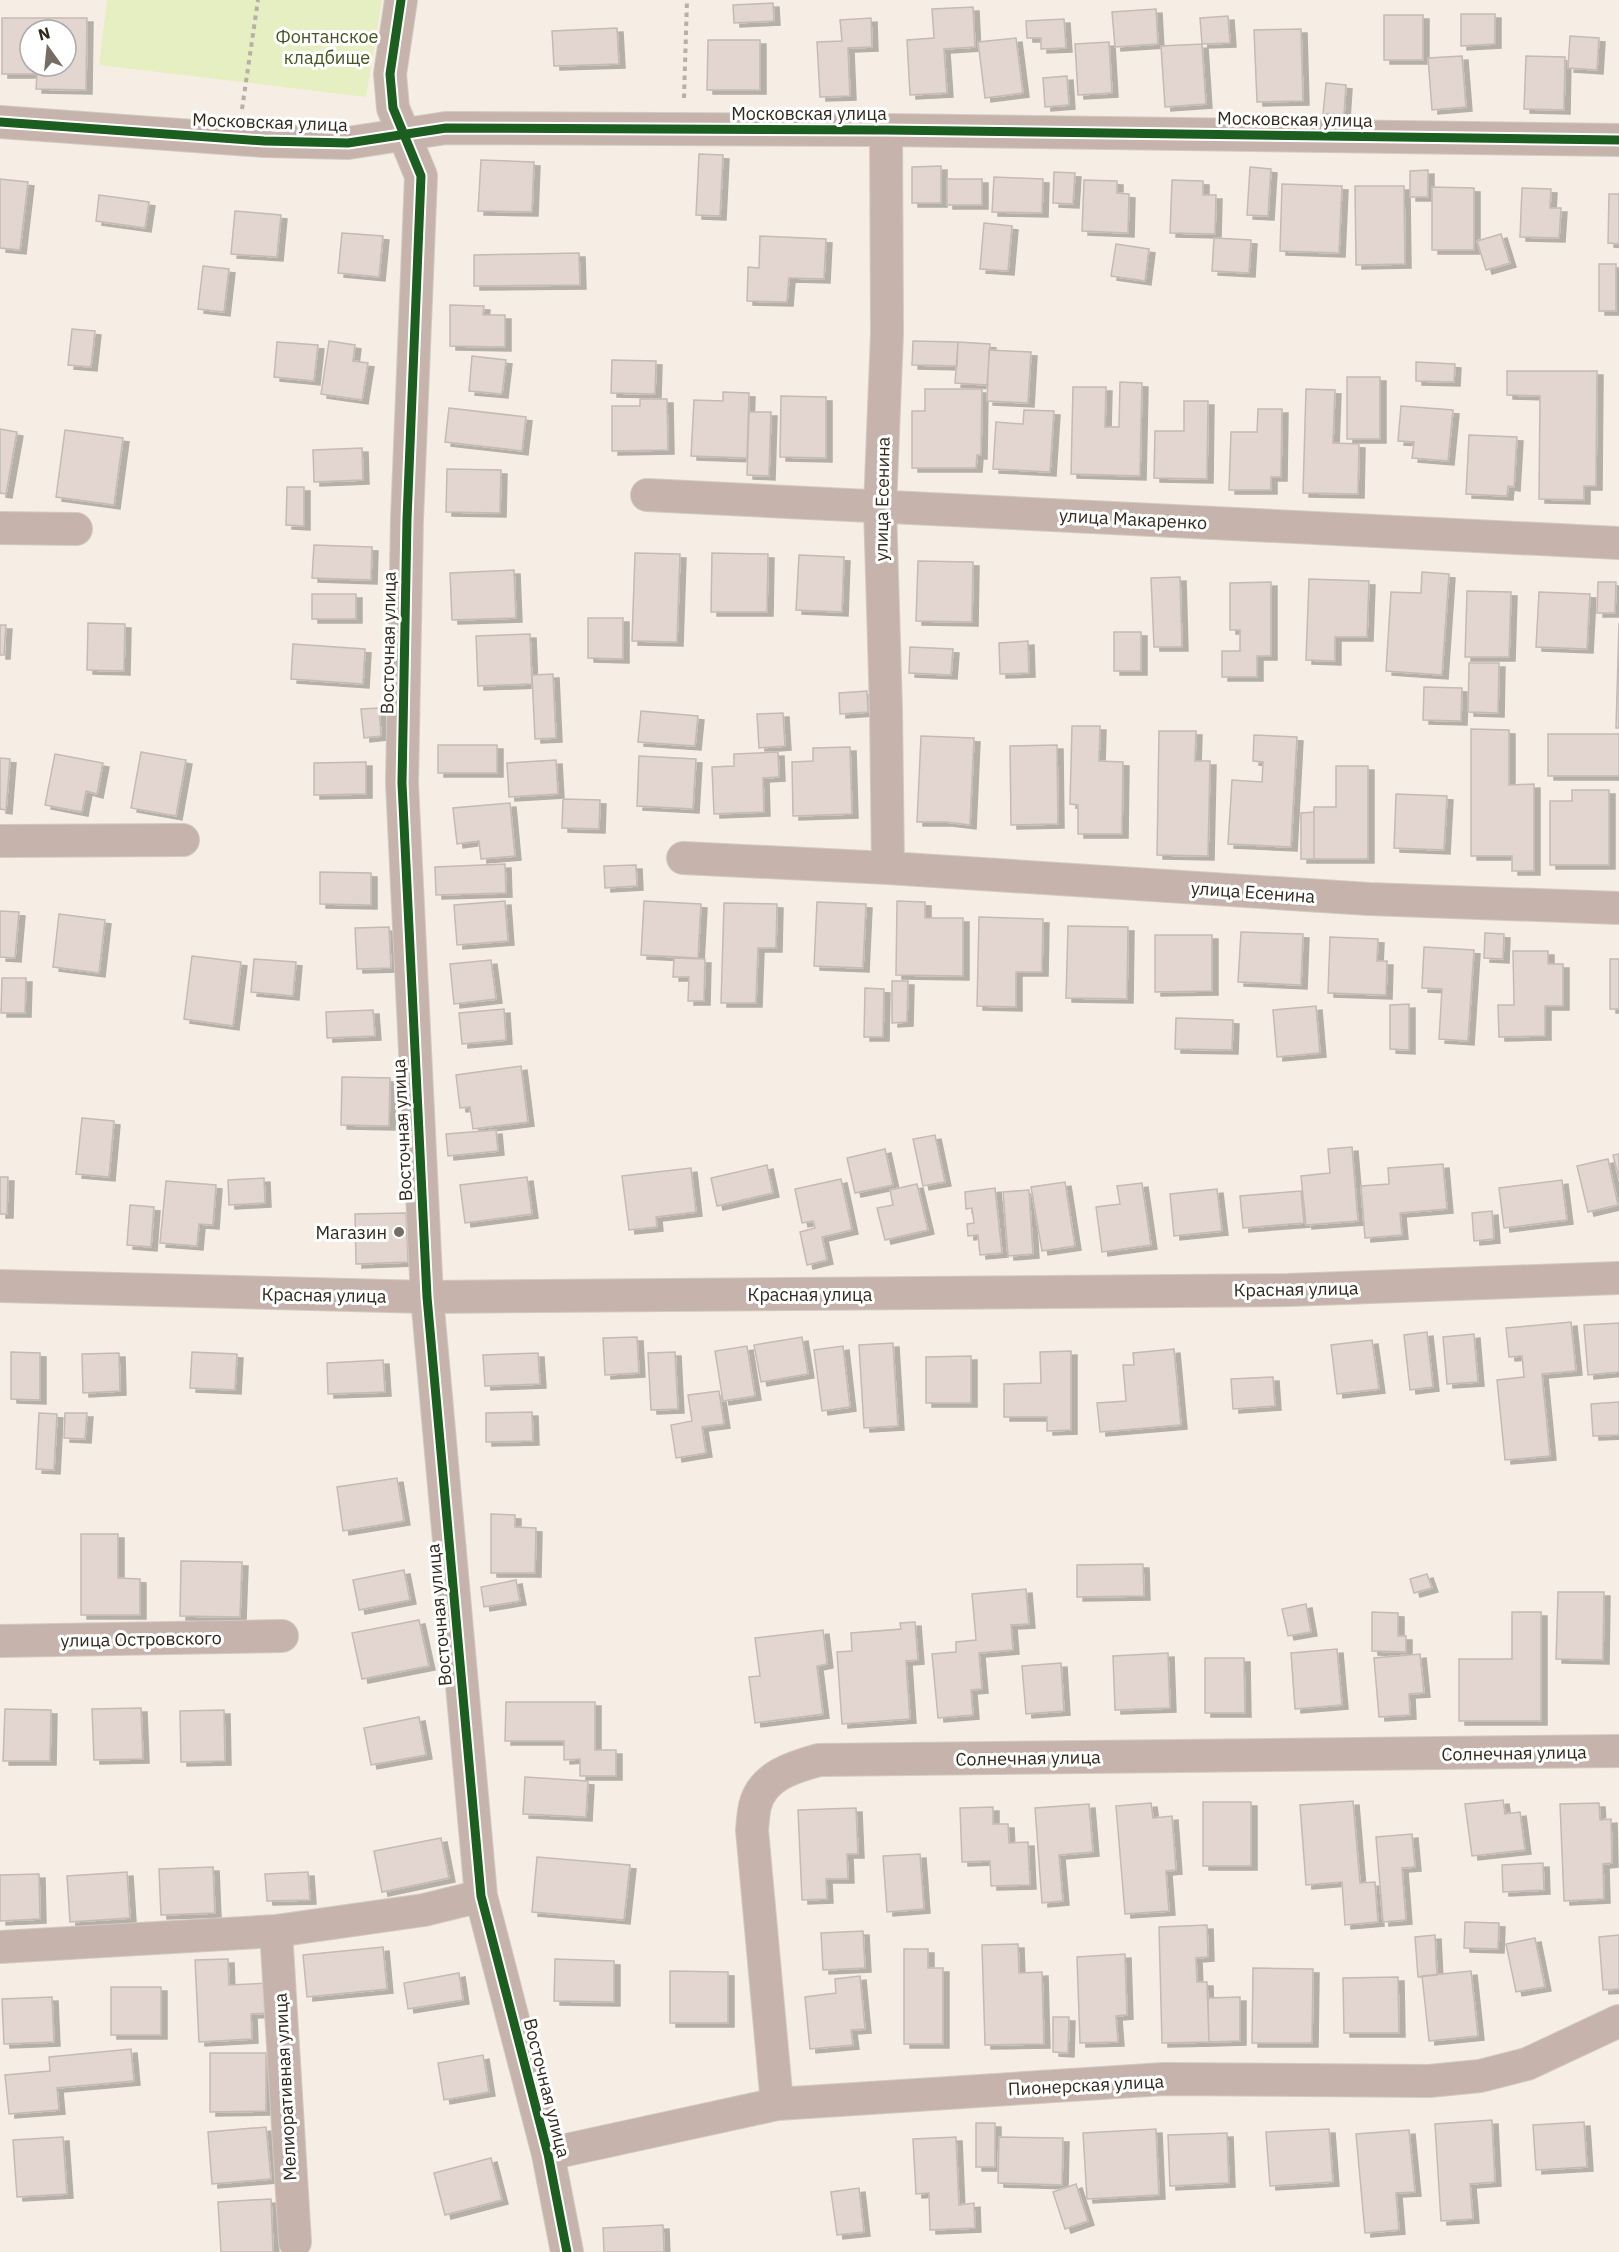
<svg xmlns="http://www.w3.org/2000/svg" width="1619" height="2252" viewBox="0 0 1619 2252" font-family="'IBM Plex Sans',sans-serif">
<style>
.green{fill:#e5efc1}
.building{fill:#e3d5d0;stroke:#c6bab5;stroke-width:1.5;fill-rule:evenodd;filter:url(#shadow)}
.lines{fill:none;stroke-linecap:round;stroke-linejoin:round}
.minor-casing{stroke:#d1cbc2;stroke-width:34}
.path{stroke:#bbaea8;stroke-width:4;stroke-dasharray:4.5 4.5;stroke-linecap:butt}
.minor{stroke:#c6b3ac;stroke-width:32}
.cycleway-casing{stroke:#fff;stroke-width:13}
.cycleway{stroke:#1b5e20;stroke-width:9}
.poi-dot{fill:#776e63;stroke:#fff;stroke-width:2}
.labels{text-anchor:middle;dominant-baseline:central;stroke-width:6;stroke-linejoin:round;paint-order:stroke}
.park-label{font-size:18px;fill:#46551d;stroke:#fff}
.street-label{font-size:18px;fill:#32291d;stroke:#fff}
.poi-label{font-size:18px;fill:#32291d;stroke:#fff;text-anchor:end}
</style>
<defs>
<filter id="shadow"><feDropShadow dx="6" dy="4" stdDeviation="0" flood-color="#0004"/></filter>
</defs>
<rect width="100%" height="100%" fill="#f6eee4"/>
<path class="green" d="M107,0h275l-16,97 -267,-32z"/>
<path class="building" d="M773,3l1,18 -40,2 -1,-18z
M973,7l2,40 -31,2 3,44 -37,2 -3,-55 27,-2 -2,-29z
M1156,9l2,35 -43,3 -3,-35z
M1461,14h34v30l-34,2z
M1384,15h39v45h-39z
M1228,16l2,27 -28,1 -2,-26z
M2,18h85l-1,72 -50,-1 1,-15h-35zM30,30h36v36h-36z
M871,18l1,29 -24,1 2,48 -30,1 -3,-55 25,-1 -2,-21z
M1064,19l2,29 -25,1v-11h-14l-1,-17z
M617,28l2,36 -65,2 -2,-35z
M1301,29l2,72 -46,1 -3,-72z
M1570,36l29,2 -2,32 -29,-2z
M1016,38l7,55 -38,5 -7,-56z
M708,40h52v50h-53z
M1109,42l3,51 -34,2 -3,-51z
M1202,44l4,60 -41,3 -4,-61z
M1462,56l4,51 -34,3 -4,-52z
M1526,56l39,1 -1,53 -40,-1z
M1067,76l2,29 -24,2 -2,-29z
M1326,83l20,2 -2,30 -21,-1z
M699,154l24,1 -3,61 -24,-1z
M481,160l53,2 -2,50 -54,-1z
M941,166v37h-29v-36z
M1250,167l21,2 -3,47 -21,-1z
M1428,170v27h-18v-26z
M1054,172l21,1 -2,31 -20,-1z
M994,177l49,2 -1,34 -50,-1z
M0,179l28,3 -8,68 -20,-2z
M947,179h35v26h-35z
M1084,180l33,1v12l12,1 -1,39 -46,-2z
M1172,180l31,1v14h13l-1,39 -45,-1z
M1282,184l60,2 -3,67 -59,-2z
M1355,186h49l1,78 -49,1z
M1432,187l42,1v62h-42z
M1522,188l29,1 -1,19h11l-2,30 -39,-1z
M1609,194h10v50l-11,-1z
M99,195l50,7 -4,26 -49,-7z
M235,211l46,4 -4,42 -46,-3z
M984,223l28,3 -4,45 -28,-2z
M342,233l41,3 -4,41 -41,-4z
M1501,234l9,29 -24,7 -9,-29z
M760,236l66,3 -2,40 -35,-1 -2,24 -40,-1 1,-34 11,1z
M1214,238l37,2 -2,33 -37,-2z
M1116,244l33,5 -4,32 -34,-5z
M579,253l1,32 -106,1v-31z
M1599,264h17v47h-17z
M203,266l26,3 -5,43 -26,-3z
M450,305l34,1 -1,9h22v32l-55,-1z
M72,329l23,2 -4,36 -23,-2z
M329,341l26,4 -2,16 15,2 -6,37 -41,-6z
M913,341l45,1 -1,24 -45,-1z
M277,342l41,3 -4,36 -40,-4z
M958,342l32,2 -3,41 -32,-2z
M989,350l42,2 -3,51 -41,-2z
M472,356l34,4 -4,34 -33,-3z
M612,360l44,1 -1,33 -44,-1z
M1416,362l39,2 -1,18 -38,-1z
M1507,371h90l-1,115h-12v14l-45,-1 1,-103 -33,-1z
M1347,377h33v62h-33z
M1120,382l22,1 -2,93 -69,-2 2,-87h33l-1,40h14z
M925,389h57l-1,66h-4l-1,13h-64v-57h13z
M1306,389l29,1 -2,53 26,1 -1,50 -55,-1z
M723,392l26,1 -2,65 -56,-2 3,-56 29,1z
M781,396l45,1v61l-46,-1z
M640,399h27l1,51 -56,1v-45h28z
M1184,401h24l-1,78 -53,-1 1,-47h29z
M1401,406l52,4 -5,51 -36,-3 2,-16 -16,-1z
M449,408l77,9 -4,34 -77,-9z
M1258,409h24l-1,68h-10v13h-42l2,-58h26z
M1024,410l30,1 -4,61 -57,-3 3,-47 27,2z
M749,412h22l-2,64 -22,-1z
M0,429l17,3 -11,62 -6,-1z
M65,430l58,8 -9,67 -58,-8z
M1469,435l48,2 -3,50 -6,-1 -1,10 -41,-2z
M362,448l1,32 -49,2 -1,-32z
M447,469l54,1 -1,43 -54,-1z
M287,487h17v39l-18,-1z
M314,545l58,2 -1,33 -59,-2z
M635,553l45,1 -3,88 -45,-1z
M712,553l56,1 -1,58h-56z
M799,555l45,2 -2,55 -46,-2z
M918,561l55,1 -1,60 -56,-1z
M514,570l2,48 -64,2 -2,-47z
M1422,572l27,2 -7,101 -56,-4 5,-79 30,1z
M1180,577l2,70h-28l-3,-69z
M1309,579l60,2 -2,56h-32v24l-29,-1z
M1271,582v74h-14v21h-35v-26h18v-21h-10v-47z
M1598,582h18l-1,31h-18z
M1467,591l44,1 -2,65h-44z
M1539,592l51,2 -3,55 -51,-2z
M312,594h44v25h-44z
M588,618h35v41l-35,-1z
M88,623l37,1 -1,47 -37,-1z
M1619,623v105h-3z
M0,625h6l-2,30h-4z
M1114,632h27v39h-27z
M530,634l2,50 -54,2 -2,-50z
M1028,641l1,32 -29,1 -1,-31z
M293,644l72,5 -2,35 -72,-5z
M910,647l43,2 -2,26 -42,-2z
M1469,663h30l-1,50 -30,-1z
M553,674l3,64 -21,1 -3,-64z
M1424,687l38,1 -1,33 -38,-1z
M867,691l1,21 -28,2 -1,-21z
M379,708l2,28 -17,2 -3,-29z
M641,711l57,5 -3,30 -57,-4z
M783,713l2,33 -26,2 -2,-34z
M1072,726h28l-1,35 24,1 -1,72h-44v-29l-8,-1z
M1471,729l38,1v55l25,-1v87h-22v-15h-41z
M1159,731h37l-1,30h15l-2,95 -51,-1z
M1548,734h71v42h-71z
M1254,735l43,2 -6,110 -63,-3 4,-64 30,2 1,-20 -10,-1z
M921,736l53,2 -4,87 -24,-3h-29z
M438,745h59v28h-59z
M1057,745l1,79 -47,1 -1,-79z
M850,747l2,67 -59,2 -1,-54 21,-1v-13z
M141,752l45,8 -10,56 -45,-8z
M778,752l1,25 -16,1 1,34 -50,2 -2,-47 22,-1v-12z
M55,754l48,9 -6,31 -11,-3 -4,21 -37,-7z
M639,756l57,3 -3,50 -56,-3z
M0,758l10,1 -4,51 -6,-1z
M556,760l2,34 -49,3 -2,-34z
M366,762v32l-52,1v-32z
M1336,766h32v93h-54v-52h22z
M1572,790h37v75h-59v-64h22z
M1396,794l51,2 -3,54 -50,-2z
M563,799l37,1 -1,29 -37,-1z
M510,803l5,53 -34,3 -2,-18 -22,3 -4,-36z
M1314,812v47h-13v-46z
M505,864l1,29 -70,2 -1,-28z
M636,865l1,21 -32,2 -1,-22z
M320,872l51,1v32l-51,-1z
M505,901l3,40 -51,4 -3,-40z
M644,901l57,3 -3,54 -57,-3z
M897,901l28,1v16h38v58l-67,-1z
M817,902l49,2 -3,64 -49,-2z
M724,903l53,1 -1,44h-18l-2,55h-35z
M0,911l19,1 -4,46 -15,-1z
M59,914l46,6 -6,53 -46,-6z
M979,917l64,2 -1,53h-26v35l-39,-1z
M1068,926l60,1 -1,72 -61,-1z
M389,927l2,41 -34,1 -2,-41z
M1241,932l62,2 -2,51 -63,-3z
M1485,933l19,1 -1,25 -19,-1z
M1155,935h57v56l-57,1z
M1330,937l48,2 -1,22h10l-1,34 -58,-2z
M1424,947l50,3 -6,91 -29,-2 3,-50 -20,-1z
M1513,951h35v13h15v42h-18v30l-46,1 -1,-32h16z
M192,956l49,6 -8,64 -49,-7z
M674,958l31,1 -1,42h-16l1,-24h-16z
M254,959l42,3 -3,34 -42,-4z
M1610,959h9v50h-9z
M491,960l5,39 -42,5 -4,-40z
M2,978h24l-1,35h-24z
M892,981h16l-1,41 -15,1z
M865,988l19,1 -1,48h-19z
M1409,1004v46l-19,-1v-44z
M1316,1006l4,47 -43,4 -4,-47z
M504,1009l2,31 -44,4 -3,-31z
M373,1010l2,26 -48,2 -1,-26z
M1176,1018l57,2 -1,30 -57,-1z
M521,1066l7,56 -55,7 -3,-22 -10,1 -4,-33z
M342,1077l48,1 -1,48 -48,-1z
M82,1118l32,3 -5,56 -33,-3z
M496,1130l2,21 -50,5 -2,-22z
M935,1135l10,47 -22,4 -10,-47z
M1352,1147l6,74 -52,4 -5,-49 29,-3 -2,-24z
M885,1149l8,36 -38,8 -8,-35z
M1619,1154v25l-6,-24z
M1608,1159l10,46 -30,7 -11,-46z
M1443,1164l4,45 -47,4 2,22 -37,3 -4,-52 28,-2 -1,-16z
M767,1165l6,28 -56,13 -6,-28z
M691,1168l5,44 -40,5 1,10 -28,3 -7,-54z
M0,1177h8l-1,37h-7z
M527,1177l5,37 -67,9 -5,-38z
M264,1178l1,25 -36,2 -1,-25z
M841,1179l11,51 -30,7 5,23 -20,5 -7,-33 15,-4 -2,-7 -11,2 -7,-34z
M1562,1180l5,40 -63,8 -5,-40z
M166,1181l50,4 -3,40 -14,-1 -2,22 -37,-3z
M1065,1182l10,64 -33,5 -11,-64z
M1142,1183l9,62 -49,7 -6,-45 24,-3 -3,-18z
M917,1184l11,46 -43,10 -8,-32 16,-3 -3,-15z
M995,1188l7,65 -22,2 -2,-20 -10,1 -1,-12 7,-1 -2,-15 -6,1 -1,-17z
M1217,1189l5,42 -48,5 -4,-42z
M1029,1190l4,64 -25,2 -5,-64z
M1301,1191l3,32 -61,5 -3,-32z
M130,1205l24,2 -3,40 -24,-2z
M1492,1211l2,28 -20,2 -2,-28z
M406,1213l2,49 -52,2 -1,-50z
M1571,1322l5,49 -34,3 8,82 -45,4 -8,-80 27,-3 -2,-21 -13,1 -3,-29z
M1619,1323v49l-31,3 -4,-50z
M1427,1332l6,55 -23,3 -6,-55z
M1474,1334l4,48 -31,2 -4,-47z
M637,1337l2,36 -34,2 -2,-37z
M802,1337l6,37 -47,8 -7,-37z
M1372,1340l7,49 -42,5 -6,-49z
M893,1343l5,83 -34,2 -5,-83z
M747,1346l8,50 -32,5 -8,-50z
M843,1346l7,61 -28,4 -8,-61z
M1174,1349l7,76 -81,7 -3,-29 29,-2 -3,-36h11l-1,-12z
M1071,1351v79l-24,1v-14h-43v-33l37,-1 -1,-31z
M11,1352l29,1v47l-29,-1z
M192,1352l45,2 -2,36 -45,-2z
M675,1352l3,57 -27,1 -3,-57z
M119,1353l1,38 -37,2 -1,-39z
M538,1353l2,31 -55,2 -2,-31z
M971,1356v47h-45v-46z
M383,1360l2,32 -57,2 -1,-31z
M1273,1377l2,29 -42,3 -2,-30z
M719,1391l5,33 -22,3 4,26 -30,5 -5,-33 21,-4 -4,-26z
M1619,1402v33l-26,1 -2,-32z
M532,1412l1,29 -47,1v-29z
M39,1413l18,1 -3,56 -18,-1z
M65,1413h22l-2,26 -21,-1z
M397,1478l7,43 -61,10 -6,-44z
M491,1514l24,1v12l21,1 -1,45h-44z
M81,1534h37v44l22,1v36h-59z
M181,1561l61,1 -2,55 -60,-1z
M1143,1564l1,32 -67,1v-32z
M404,1570l6,30 -51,10 -6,-30z
M1427,1574l5,14 -18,5 -4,-14z
M516,1580l4,21 -36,6 -3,-20z
M1026,1589l3,35 -18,1 2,25 -34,3 3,36 -11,1 2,25 -35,3 -6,-64 24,-2v-10l20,-2 -4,-46z
M1558,1592h46l-1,68 -47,-1z
M1306,1604l5,28 -23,4 -6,-27z
M1372,1612l26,1v23h8v16l-34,-1z
M1512,1612h29v109h-82v-62h53z
M419,1620l10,46 -67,13 -10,-46z
M915,1622l3,38 -12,1 4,58 -68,5 -5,-72 15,-1 -1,-18 50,-4 -1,-6z
M823,1630l4,34 -10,2 6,48 -68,9 -6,-46 11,-1 -5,-38z
M1337,1649l5,56 -47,4 -4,-56z
M1168,1653l2,55 -55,2 -2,-54z
M1420,1654l4,39 -15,1 1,21 -31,2 -5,-59z
M1205,1658h39l1,55h-40z
M1061,1663l3,48 -38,3 -4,-48z
M506,1702h89v48h21v26h-36v-17l-16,1v-19h-59z
M141,1708l2,51 -49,1 -2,-51z
M5,1709l46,1 -1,51h-47z
M224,1710l1,51 -44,1 -1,-51z
M419,1717l7,38 -55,10 -7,-37z
M525,1777l63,4 -2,36 -63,-3z
M1503,1800l2,14 15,-2 5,38 -53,6 -7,-52z
M1353,1801l7,82 15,-1 3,40 -33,3 -3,-43 -36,3 -6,-80z
M1203,1802h48v64h-48z
M1151,1803l2,15 19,-2 4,54 -10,1 3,40 -44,3 -9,-108z
M1599,1803l1,17 11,-1 1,44 -9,1 1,35 -40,2 -4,-97z
M1089,1804l4,48 -34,3 4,46 -21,2 -7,-95z
M993,1807v17h15l1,19 19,-1 2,43 -39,1 -1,-25 -28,1 -2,-54z
M856,1808l2,46h-11l1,25h-22l1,20 -25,1 -4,-90z
M1412,1834l3,33 -13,1 4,52 -23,2 -7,-85z
M441,1838l8,40 -67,14 -8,-41z
M920,1854l4,55 -37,3 -4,-56z
M537,1857l93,8 -6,55 -92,-8z
M1543,1863l1,27 -41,2 -1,-27z
M213,1867l2,46 -54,2 -2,-46z
M127,1872l3,46 -60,4 -3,-46z
M308,1872l2,28 -43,1 -2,-27z
M39,1874l1,45 -40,2v-46z
M1465,1922l34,1 -1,26 -34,-1z
M1207,1925l1,32 -12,1 1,24h10l2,60 -47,1 -3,-116z
M863,1931l2,37 -42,2 -2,-37z
M1435,1935l2,40 -19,2 -3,-40z
M1619,1935v54l-16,1 -4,-53z
M1535,1938l10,49 -29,5 -10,-48z
M1018,1944l1,29 23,-1 2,72 -59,1 -3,-100z
M383,1947l4,42 -80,8 -4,-42z
M904,1949h24v19h15v76h-39z
M1125,1954l2,61 -11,1 2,26 -38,1 -3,-86z
M228,1959l1,26 41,-2 1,30 -20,1 1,25 -53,3 -4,-82z
M555,1959l59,2v41l-60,-1z
M1253,1968l60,1 -1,74h-60z
M670,1971l58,1v51h-58z
M1471,1971l7,65 -49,5 -7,-65z
M459,1973l4,27 -55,9 -4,-26z
M860,1976l5,53 -14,1 2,15 -43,4 -5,-52 31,-4 -1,-14z
M1398,1977l1,56h-55l-1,-55z
M111,1987h50v48h-50z
M52,1997l2,45 -50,2 -2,-45z
M1240,1997v44l-31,1 -1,-44z
M1053,2017h16l-1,36 -15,-1z
M131,2049l3,32 -77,7 2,22 -50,4 -4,-39 45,-4 -1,-14z
M210,2053h56v58l-56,1z
M483,2055l6,37 -45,8 -6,-37z
M1492,2120l3,62 -25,2 3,35 -32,2 -6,-97z
M1584,2122l3,45 -51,3 -3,-45z
M976,2123h19v44h-19z
M266,2127l5,52 -59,5 -4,-52z
M1156,2129l3,66 -72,4 -4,-66z
M1329,2129l4,53 -63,4 -4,-54z
M1409,2130l6,62 -19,1 3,37 -34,3 -9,-99z
M1227,2133l2,50 -59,3 -2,-51z
M63,2137l4,57 -50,3 -4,-57z
M956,2137l3,68 15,-2 1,25 -45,2 -1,-37 -13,1 -3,-55z
M999,2137l64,1 -1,47 -64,-2z
M491,2158l11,42 -57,15 -11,-42z
M1076,2184l12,37 -23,8 -12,-37z
M859,2188l5,44 -27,3 -6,-43z
M271,2199l2,53h-52l-3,-50z
M663,2225l1,27h-60l-1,-24z"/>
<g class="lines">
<g class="minor-casing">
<path id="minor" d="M401,0l-11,74 3,34 28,68 -14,343 -5,264 25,514 54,599 67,258 19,98
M0,122l264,19 84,2 98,-15 440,2 733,10
M886,130l1,203 -7,174 6,203 2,158 481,31 250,9
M647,495l972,48
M0,528l76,1
M0,841l183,-1
M683,858l205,10
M0,1286l427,11 861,-7 331,-12
M0,1641l282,-5
M276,1931l19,311
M0,1947l276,-16 148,-21 57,-14
M777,2104l-25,-274c1,-8 1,-16 3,-24 7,-30 38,-39 64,-46l800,-9
M548,2154l229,-50 387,-25 265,2 51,-5 47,-12 92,-43"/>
</g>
<path class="path" d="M684,98l3,-98
M242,109l16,-109"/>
<use href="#minor" class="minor"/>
<g class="cycleway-casing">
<path id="cycleway" d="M401,0l-11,74 3,34 28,68 -14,343 -5,264 25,514 54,599 67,258 19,98
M0,122l264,19 84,2 98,-15 440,2 733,10"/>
</g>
<use href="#cycleway" class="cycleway"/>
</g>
<circle class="poi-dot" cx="399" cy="1232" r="6"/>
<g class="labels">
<g class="park-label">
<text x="327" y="36">Фонтанское<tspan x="327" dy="21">кладбище</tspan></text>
</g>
<g class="street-label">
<text x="809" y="113">Московская улица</text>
<text transform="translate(1295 119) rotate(1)">Московская улица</text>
<text transform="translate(270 122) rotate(2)">Московская улица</text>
<text transform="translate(882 499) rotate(-89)">улица Есенина</text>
<text transform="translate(1133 519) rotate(3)">улица Макаренко</text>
<text transform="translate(388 643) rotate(-89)">Восточная улица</text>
<text transform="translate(1253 892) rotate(4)">улица Есенина</text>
<text transform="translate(402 1130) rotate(-93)">Восточная улица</text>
<text transform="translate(1296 1289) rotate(-1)">Красная улица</text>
<text x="810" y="1294">Красная улица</text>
<text transform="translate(324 1295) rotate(1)">Красная улица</text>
<text transform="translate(439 1615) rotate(-95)">Восточная улица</text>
<text transform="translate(141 1639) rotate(-1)">улица Островского</text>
<text transform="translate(1514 1753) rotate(-1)">Солнечная улица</text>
<text transform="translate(1028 1758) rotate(-1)">Солнечная улица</text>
<text transform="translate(1086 2085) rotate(-3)">Пионерская улица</text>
<text transform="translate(285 2087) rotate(-93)">Мелиоративная улица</text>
<text transform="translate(547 2088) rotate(76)">Восточная улица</text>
</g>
<g class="poi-label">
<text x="387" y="1232">Магазин</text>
</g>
</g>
<g transform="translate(48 48) rotate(345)"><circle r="28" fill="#ffffff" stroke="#ada9a5" stroke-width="1.5"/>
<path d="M0-4.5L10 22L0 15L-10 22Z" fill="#776e63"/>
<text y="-9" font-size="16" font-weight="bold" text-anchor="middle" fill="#32291d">N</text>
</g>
</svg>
